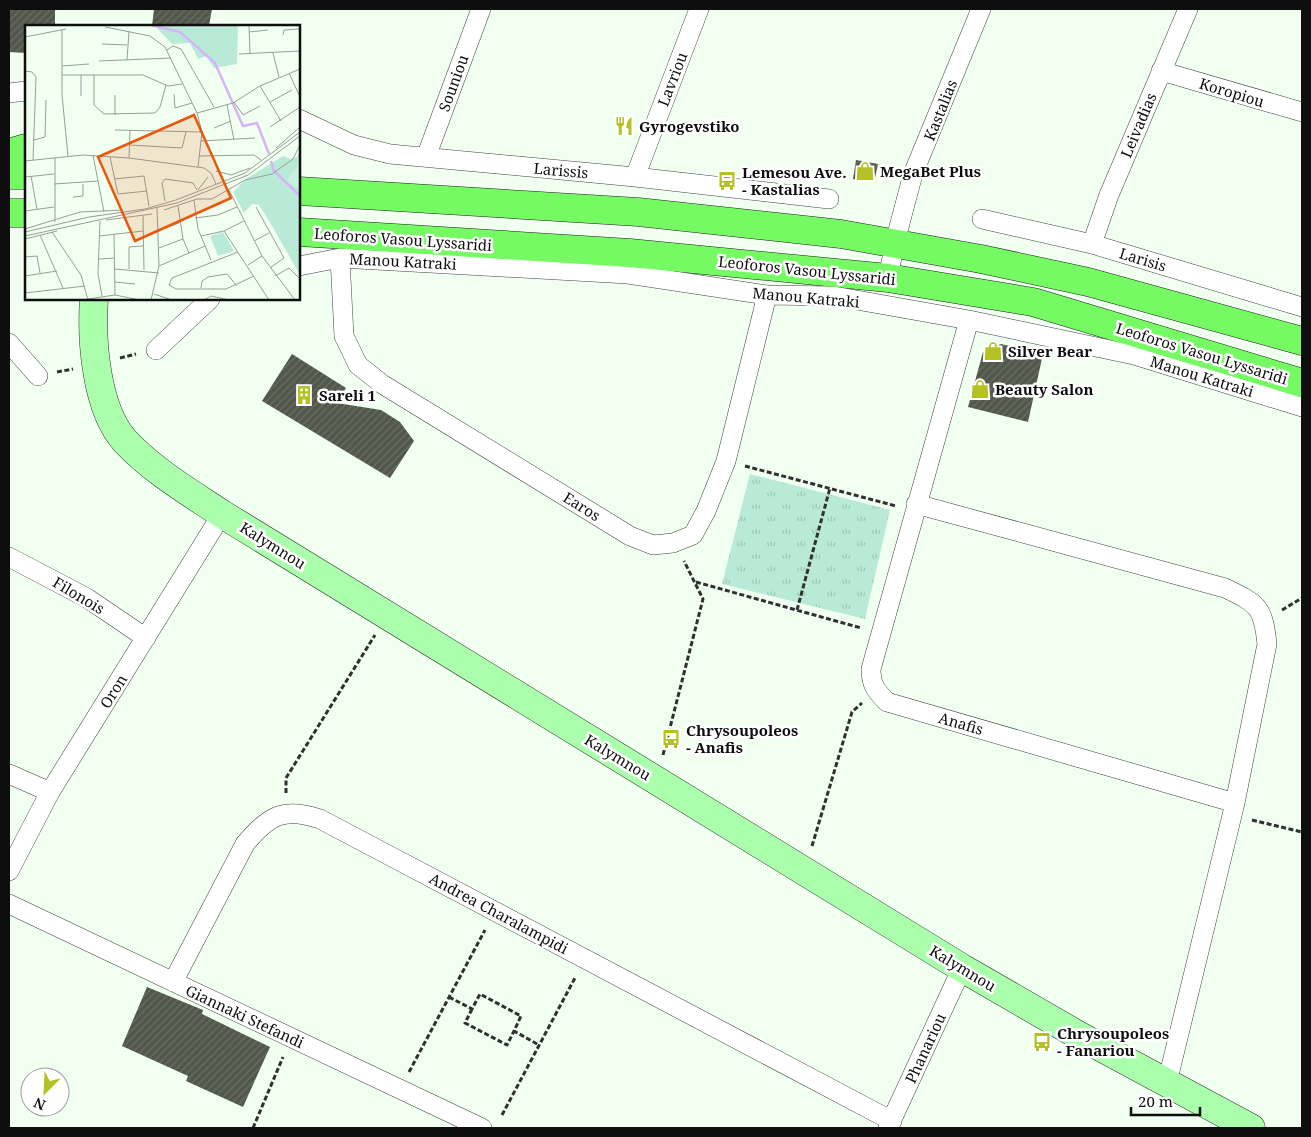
<svg xmlns="http://www.w3.org/2000/svg" width="1311" height="1137" viewBox="0 0 1311 1137" font-family="'Noto Serif',serif">
<style>
.grass{fill:url(#grass-tufts)}
.building{fill:url(#building-hatch)}
.lines{fill:none;stroke-linecap:round;stroke-linejoin:round}
.street-casing{stroke:#414141;stroke-width:20}
.secondary-casing{stroke:#303030;stroke-width:29}
.primary-casing{stroke:#1f1f1f;stroke-width:29}
.path{stroke:#303030;stroke-width:3;stroke-dasharray:5 2.5;stroke-linecap:butt}
.street{stroke:#fff;stroke-width:19}
.secondary{stroke:#abffac;stroke-width:28}
.primary{stroke:#75fa64;stroke-width:28}
.labels{text-anchor:middle;dominant-baseline:central;stroke-width:5;stroke-linejoin:round;paint-order:stroke}
.street-label{font-size:15px;fill:#0e0e0e;stroke:#fff}
.poi-label{font-size:15px;font-weight:bold;fill:#0e0e0e;stroke:#fff;text-anchor:start}
.inset-river{fill:none;stroke:#d6b4f7;stroke-width:2.5}
.inset-road{fill:none;stroke:#969f96;stroke-width:1}
.view{fill:#e8590c;fill-opacity:0.15;stroke:#e8590c;stroke-width:2.5}
.inset-edge{fill:none;stroke:#0e0e0e;stroke-width:2.5}
</style>
<defs>
<pattern id="grass-tufts" width="24" height="20" patternUnits="userSpaceOnUse" patternTransform="scale(1.25)"><rect width="24" height="20" fill="#b8ead7"/><path d="M3 7l-1-3M5 7V3M7 7l1-3M15 17l-1-3M17 17v-4M19 17l1-3" fill="none" stroke="#9dc8b7"/></pattern>
<pattern id="building-hatch" width="6" height="6" patternUnits="userSpaceOnUse" patternTransform="scale(1.25)"><rect width="6" height="6" fill="#51574a"/><path d="M-1 1l2-2M0 6l6-6M5 7l2-2" fill="none" stroke="#6a6f65"/></pattern>
</defs>
<rect width="100%" height="100%" fill="#f1fff0"/>
<path class="grass" d="M750,474l140,36 -25,109 -143,-35z"/>
<path class="building" d="M9,9h46v17h-29v27l-17,-1z
M154,9h58l-3,17h-57z
M856,160l22,4 -3,14 -7,4 -15,-3z
M1001,344l42,10 -15,68 -60,-15 15,-55z
M292,354l54,34 -9,15 44,7 19,12 14,19 -24,37 -128,-77z
M147,987l56,23 -1,4 68,33 -27,60 -57,-26 2,-5 -66,-30z"/>
<g class="lines">
<g class="street-casing">
<path id="street" d="M1161,71l141,41
M9,93l17,-2
M299,119l55,26 36,9 245,23 194,22
M426,157l55,-148
M635,177l64,-168
M982,219l110,25 210,63
M1092,244l17,-49 79,-186
M340,258l4,78 14,29 24,19 248,152 23,9 20,-2 20,-8 13,-24 20,-50 41,-166
M299,266l41,-8 288,16 139,21 67,1 135,24 165,35 168,52
M888,278l7,-36 18,-68 68,-165
M969,320l-98,349c0,16 5,22 16,33l348,101
M9,343l29,33
M156,350l54,-51
M916,504l309,84c33,16 38,18 42,56l-32,159 -68,280
M9,557l78,41 59,40
M9,774l41,18
M9,871l41,-79 172,-278
M9,904l473,224
M173,982l72,-138c24,-29 39,-37 75,-25l572,302
M888,1128l74,-160"/>
</g>
<g class="secondary-casing">
<path id="secondary" d="M94,299c-3,41 2,110 31,142 28,30 64,51 97,73l740,454 116,67 173,93"/>
</g>
<g class="primary-casing">
<path id="primary" d="M9,153l17,-5
M9,175h17
M299,191l339,21 203,22 140,25 107,23 214,59
M9,213h17
M299,232l331,21 258,25 145,24 269,81"/>
</g>
<path class="path" d="M120,358l16,-4
M57,372l16,-3
M745,466l151,40
M696,582l165,46
M797,610l33,-122
M1282,610l20,-12
M663,755l40,-156 -19,-38
M286,793v-15l89,-143
M1252,820l50,12
M812,846l40,-134 10,-9
M449,997l23,12 8,-15 41,22 -7,15 25,14
M472,1009l-7,14 42,22 7,-14
M409,1072l76,-142
M502,1115l74,-139
M253,1128l30,-71"/>
<use href="#street" class="street"/>
<use href="#secondary" class="secondary"/>
<use href="#primary" class="primary"/>
</g>
<defs>
<g id="restaurant-bare" transform="scale(1.5)"><path d="M-5-6h1v4h1v-4h1v4h1v-4h1v5L-1.5 .5V6h-2V.5L-5-1ZM5-6V6H3V1.5H1.5Q1.5-4 5-6Z" fill="#b4c124" stroke="#fff" stroke-width="2.5" paint-order="stroke"/></g>
<g id="shop-bare" transform="scale(1.5)"><path d="M-5-2.5h2.3a2.7 3.5 0 0 1 5.4 0H5L5.5 6h-11ZM-1.5-2.5h3a1.5 2.3 0 0 0-3 0Z" fill="#b4c124" stroke="#fff" stroke-width="2.5" paint-order="stroke"/></g>
<g id="bus-bare" transform="scale(1.5)"><path d="M-5-6H5V4H4V6H2V4H-2V6H-4V4H-5ZM-3.5-4V0h7V-4ZM-3.5 1.2v1.5H-2V1.2ZM2 1.2v1.5H3.5V1.2Z" fill="#b4c124" stroke="#fff" stroke-width="2.5" paint-order="stroke"/></g>
<g id="building-bare" transform="scale(1.5)"><path d="M-4-6H4V6H1V3H-1V6H-4ZM-2.5-4.3h1.7v1.8h-1.7ZM.8-4.3h1.7v1.8H.8ZM-2.5-1h1.7V.8h-1.7ZM.8-1h1.7V.8H.8Z" fill="#b4c124" stroke="#fff" stroke-width="2.5" paint-order="stroke"/></g>
</defs>
<g fill-rule="evenodd">
<use href="#restaurant-bare" x="624" y="126"/>
<use href="#shop-bare" x="865" y="171"/>
<use href="#bus-bare" x="727" y="181"/>
<use href="#shop-bare" x="993" y="351"/>
<use href="#shop-bare" x="980" y="389"/>
<use href="#building-bare" x="304" y="395"/>
<use href="#bus-bare" x="671" y="739"/>
<use href="#bus-bare" x="1042" y="1042"/>
</g>
<g class="labels">
<g class="street-label">
<text transform="translate(672 79) rotate(-69)">Lavriou</text>
<text transform="translate(453 83) rotate(-70)">Souniou</text>
<text transform="translate(1232 92) rotate(17)">Koropiou</text>
<text transform="translate(940 110) rotate(-68)">Kastalias</text>
<text transform="translate(1138 125) rotate(-67)">Leivadias</text>
<text transform="translate(561 170) rotate(5)">Larissis</text>
<text transform="translate(403 239) rotate(4)">Leoforos Vasou Lyssaridi</text>
<text transform="translate(1143 259) rotate(17)">Larisis</text>
<text transform="translate(403 261) rotate(3)">Manou Katraki</text>
<text transform="translate(807 270) rotate(6)">Leoforos Vasou Lyssaridi</text>
<text transform="translate(806 297) rotate(5)">Manou Katraki</text>
<text transform="translate(1202 353) rotate(17)">Leoforos Vasou Lyssaridi</text>
<text transform="translate(1202 376) rotate(17)">Manou Katraki</text>
<text transform="translate(582 506) rotate(32)">Earos</text>
<text transform="translate(273 545) rotate(32)">Kalymnou</text>
<text transform="translate(79 595) rotate(31)">Filonois</text>
<text transform="translate(113 691) rotate(-58)">Oron</text>
<text transform="translate(961 723) rotate(16)">Anafis</text>
<text transform="translate(618 757) rotate(31)">Kalymnou</text>
<text transform="translate(499 913) rotate(28)">Andrea Charalampidi</text>
<text transform="translate(963 968) rotate(31)">Kalymnou</text>
<text transform="translate(245 1016) rotate(25)">Giannaki Stefandi</text>
<text transform="translate(925 1048) rotate(-65)">Phanariou</text>
</g>
<g class="poi-label">
<text x="639" y="126">Gyrogevstiko</text>
<text x="880" y="171">MegaBet Plus</text>
<text x="742" y="172">Lemesou Ave.<tspan x="742" dy="17">- Kastalias</tspan></text>
<text x="1008" y="351">Silver Bear</text>
<text x="995" y="389">Beauty Salon</text>
<text x="319" y="395">Sareli 1</text>
<text x="686" y="730">Chrysoupoleos<tspan x="686" dy="17">- Anafis</tspan></text>
<text x="1057" y="1033">Chrysoupoleos<tspan x="1057" dy="17">- Fanariou</tspan></text>
</g>
</g>
<g transform="translate(25 25)">
<rect width="275" height="275" fill="#f1fff0"/>
<path d="M275,125v125l-40,-70 -8,-1 -8,9 -11,-21 13,-13 37,-23 8,3 6,-2zM198,207l11,19 -16,5 -8,-20z" fill="#b8ead7"/>
<path d="M129,0h84l-1,39 -23,4 -8,-12 -8,3 -8,-16 -18,1zM259,154l16,15v59l-30,-31 -11,-17v-8z" fill="#b8ead7"/>
<path d="M275,137v28l-13,-10z" fill="#caf1dd"/>
<path class="inset-river" d="M126,0l29,7 35,31 28,63 14,-3 12,31M246,136l3,10 26,25"/>
<path class="inset-road" d="M224,0l1,29M80,2l45,9 15,11 32,66 5,19 -4,35M37,5v65l6,61M224,7l19,-2M258,10l1,-5 16,-1M0,12l41,-8M77,19l25,1M142,25l6,-4 8,3 33,58M248,28l6,24M214,29l61,-3M102,35l2,-29M74,36l72,-3M37,41l27,-2M0,46l7,1 4,5 -3,83M264,48l11,24M37,50h81l25,11 14,-2M56,50v21M69,50v30l10,9 51,-1 5,-6 6,-22M235,61l21,35M149,69l1,14 17,-5M209,77l9,13 17,-9M245,77l22,-12M202,80l7,35M172,88l36,-10 27,-17 40,-17M90,90v-20M245,102l30,-20M189,103l17,-7M90,105l87,2M9,115l11,-3 1,-37M176,116l54,-3M104,120l53,3 4,-16M251,123l24,-21M68,130l11,57M174,131l55,-1 7,5M85,132l8,37 29,-3M104,133l1,-28M0,136l58,-6 46,3 75,10 7,5 5,11M191,146l15,4 19,-7M6,151l6,33M0,152l29,-3M89,154l30,-3 5,30M29,159l44,-3M173,165l10,-13M204,165l33,66 33,44M48,172l10,-1v-12M169,175l4,29 13,31M140,176l-3,-18 3,-4 28,4 4,7M153,181l5,33 6,14M231,182l28,51 -14,10M139,185l33,-11h15l33,-19 27,-6 21,-15 7,-14M0,186l29,-4M118,191l1,54M170,193l23,-3 19,-8M81,195l46,-6M75,196l-2,53 4,22M30,197v-64M0,204l55,-17 43,-2M134,205l20,-7M199,206l45,69M0,207l64,-15 56,-8 31,-9 69,-27 55,-41M27,207l29,43 7,25M89,209l1,61M15,210l23,53M0,211l152,-33 71,-28 52,-39M74,211l44,-5M176,211l23,-5 20,-10M0,214l32,-8M229,216l15,-8M134,223l24,-9M213,227l-66,26 -3,7 7,4h50l28,-13M0,232l12,-1 3,17M74,234l16,-1M223,240l14,-9M134,241l46,-20M90,244l44,4M104,244v-22l14,-1M0,251l32,-5M250,251l14,-8 11,11M90,257l20,2M176,263l1,-7 6,-4 19,-3 10,12M0,268l60,-7M129,269l18,6M63,274l27,-4 25,5M126,275l8,-34 -2,-58M179,275l7,-4 18,4"/>
<path class="view" d="M169,90l37,83 -96,43 -37,-84z"/>
<rect width="275" height="275" class="inset-edge"/>
</g>
<rect width="1311" height="1137" fill="none" stroke="#0e0e0e" stroke-width="20"/>
<g transform="translate(45 1092) rotate(204)"><circle r="24" fill="#ffffff" stroke="#9f9f9f"/>
<path d="M0-4L9 19L0 12L-9 19Z" fill="#b4c124"/>
<text y="-8" font-size="14" font-weight="bold" text-anchor="middle" fill="#0e0e0e">N</text>
</g>
<path d="M1131 1107v8h69v-8" fill="none" stroke="#0e0e0e" stroke-width="2.5"/>
<text x="1138" y="1107" font-size="15" fill="#0e0e0e" stroke="#ffffff" stroke-width="4" paint-order="stroke">20 m</text>
</svg>
